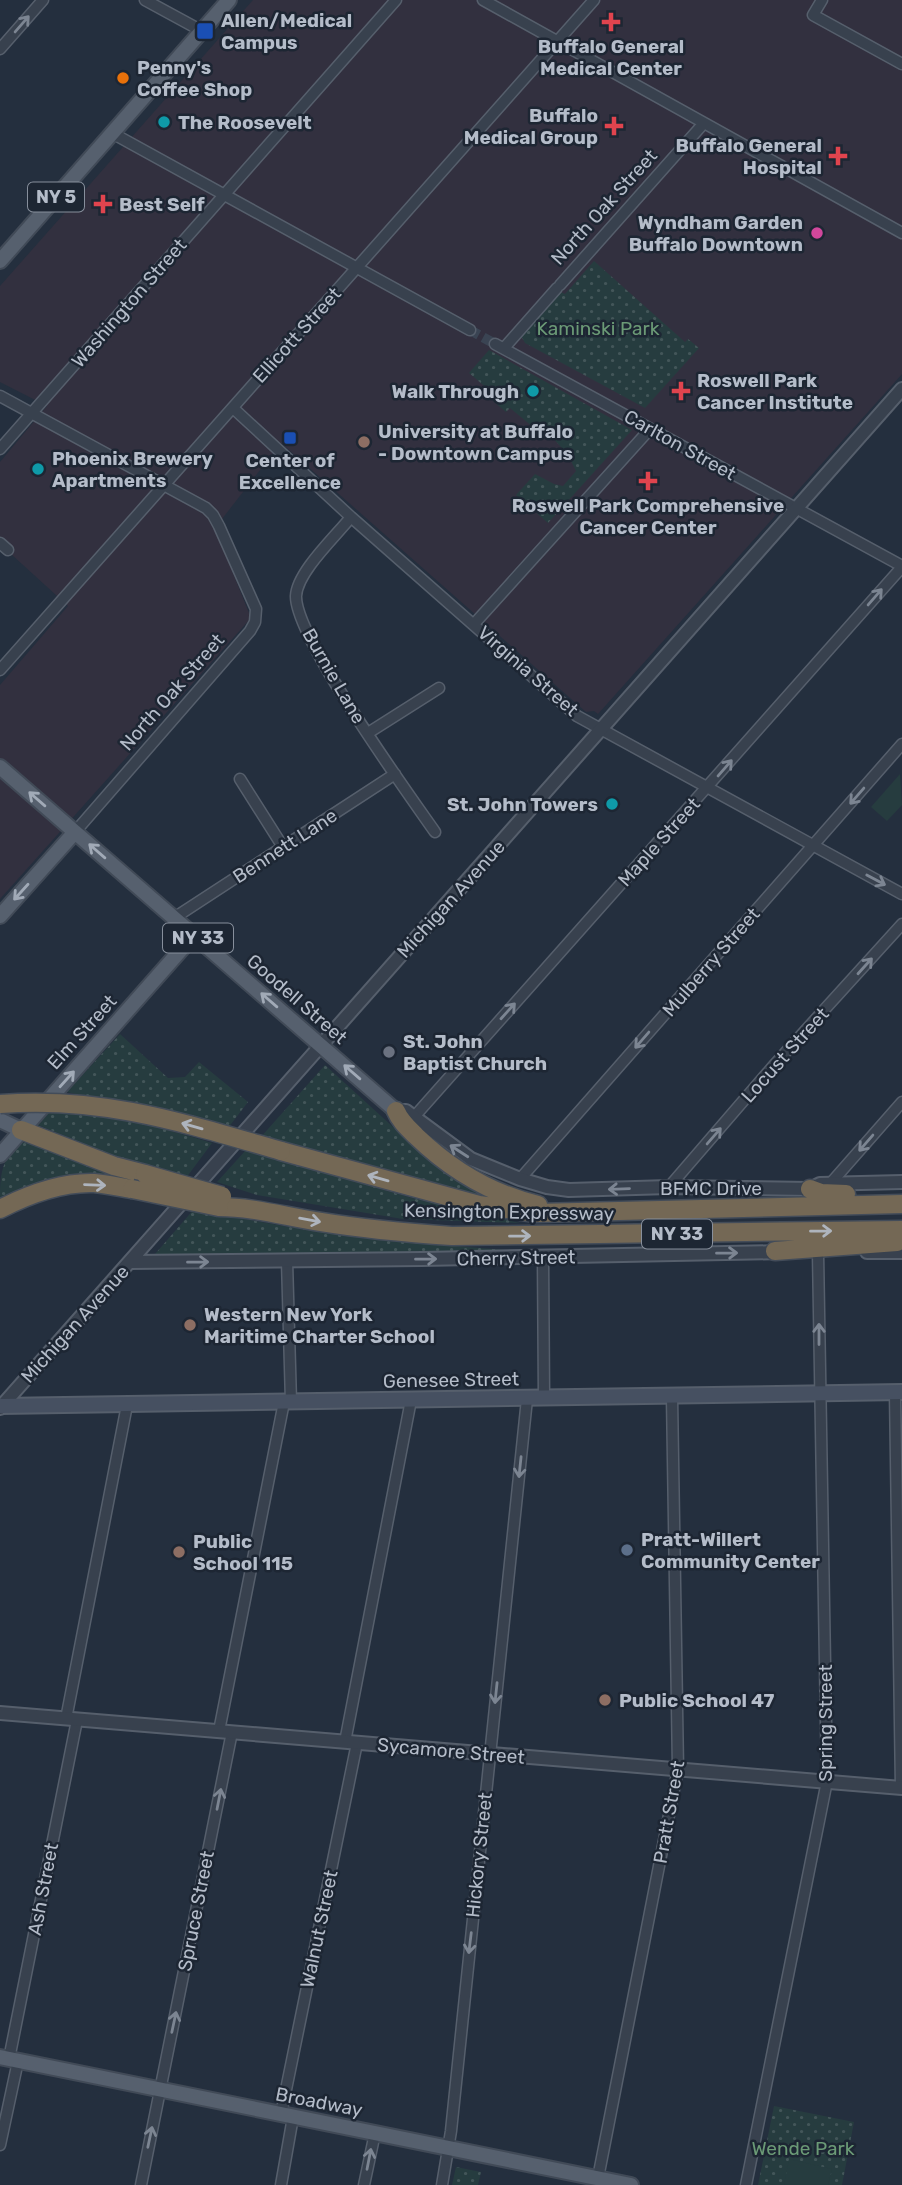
<svg xmlns="http://www.w3.org/2000/svg" width="902" height="2185" viewBox="0 0 902 2185" font-family="Rubik,sans-serif">
<style>
.medical{fill:#32303f}
.green{fill:url(#green-dots)}
.pitch{fill:#263c3f}
.lines{fill:none;stroke-linecap:round;stroke-linejoin:round}
.minor-tunnel{stroke:#3a4453;stroke-width:10;stroke-dasharray:10 5;stroke-linecap:butt}
.minor-casing{stroke:#565f6c;stroke-width:13}
.tertiary-casing{stroke:#565f6c;stroke-width:16}
.secondary-casing{stroke:#565f6c;stroke-width:18}
.primary-casing{stroke:#414a57;stroke-width:18}
.motorway-casing{stroke:#434c59;stroke-width:21}
.minor{stroke:#38414e;stroke-width:10}
.tertiary{stroke:#38414e;stroke-width:12}
.secondary{stroke:#465061;stroke-width:14}
.primary{stroke:#56606e;stroke-width:14}
.motorway{stroke:#746855;stroke-width:18}
.motorway-bridge-casing{stroke:#434c59;stroke-width:21;stroke-linecap:butt}
.motorway-bridge{stroke:#746855;stroke-width:18}
.oneway{stroke:#7c8592}
.oneway2{stroke:#a1aab7}
.oneway3{stroke:#aeb4bd}
.health-dot{fill:#e0444e;stroke:#1d2633;stroke-width:2.5}
.transit-dot{fill:#1a4fb4;stroke:#1d2633;stroke-width:2.5}
.food-dot{fill:#e8710a;stroke:#1d2633;stroke-width:2.5}
.culture-dot{fill:#0f9aa8;stroke:#1d2633;stroke-width:2.5}
.hotel-dot{fill:#d1479c;stroke:#1d2633;stroke-width:2.5}
.education-dot{fill:#8d6e63;stroke:#1d2633;stroke-width:2.5}
.worship-dot{fill:#6b7280;stroke:#1d2633;stroke-width:2.5}
.service-dot{fill:#5c6f8a;stroke:#1d2633;stroke-width:2.5}
.labels{text-anchor:middle;dominant-baseline:central;stroke-width:5;stroke-linejoin:round;paint-order:stroke}
.shield{fill:#1d2633;stroke:#878f9c;stroke-width:2}
.shield-label{font-size:18px;font-weight:bold;fill:#b4bcc9}
.poi-label{font-size:19px;font-weight:bold;fill:#b4bcc9;stroke:#1d2633;text-anchor:start}
.street-label{font-size:19px;fill:#b4bcc9;stroke:#1d2633}
.park-label{font-size:19px;fill:#6b9a76;stroke:#1d2633}
</style>
<defs>
<pattern id="green-dots" width="8" height="8" patternUnits="userSpaceOnUse" patternTransform="scale(1.75)"><rect width="8" height="8" fill="#263c3f"/><path d="M2 2h.1M6 6h.1" fill="none" stroke="#435659" stroke-width="1.8" stroke-linecap="round"/></pattern>
</defs>
<rect width="100%" height="100%" fill="#242f3e"/>
<path class="medical" d="M253,0h649v374l-304,340 -4,-3 -8,1 -305,-269 -66,85 36,90 -251,281v-214l68,-79 -68,-62v-82l47,-56 -47,-24v-96z"/>
<path class="green" d="M594,261l91,81 3,-3 11,9 -54,60 -120,-65 -4,-7 40,-44 4,2z
M489,350l143,80 -84,93 -32,-28 19,-21 19,10 9,2 13,-15 -8,-16 -16,-18 1,-3 -9,-8 -5,6 -29,-24 -4,4 -13,-11 3,-5 -27,-23z
M120,1034l48,44 17,-1 14,-15 49,40 -20,26 -161,-36z
M325,1065l101,92 23,17 52,26 -23,-2 -218,-60z
M51,1110c60,4 105,16 161,33l-26,35 -57,-16 -91,-37z
M26,1141l96,34 -33,2 -89,26c0,-25 0,-49 26,-62z
M246,1150l166,48 108,25 -117,-4 -146,-24 -40,-13z
M195,1208c102,25 206,34 311,42l-322,6 -29,-2z
M774,2106l80,16 -12,63h-84z
M456,2167l25,5 -3,13h-26z"/>
<path class="pitch" d="M900,774l2,31 -15,16 -16,-14z
M789,2159l43,10 -4,16h-44z"/>
<g class="lines">
<path class="minor-tunnel" d="M470,330l25,14"/>
<g class="minor-casing">
<path id="minor" d="M145,0l57,31
M483,0l419,233
M822,0l-9,15 89,49
M0,49l43,-49
M112,133l358,197
M560,285l144,-162
M495,344l407,222
M504,348l53,-60
M0,396l206,112 7,7 6,11 37,83 -1,13 -5,9 -175,201
M233,408l118,109 226,199 325,178
M0,449l396,-449
M351,517c-15,19 -54,55 -55,79 -1,41 111,196 139,236
M0,543l8,7
M474,624l176,-195
M0,670l594,-670
M368,733l71,-45
M240,779l43,68
M174,918l221,-144
M414,1117l488,-550
M520,1179l382,-435
M830,1184l72,-82
M669,1187l106,-123 127,-140
M543,1257l1,141
M287,1261l4,141
M895,1393l6,395
M66,1719l61,-314
M219,1731l65,-329
M345,1742l66,-342
M9,2059l68,-339
M281,2114l76,-371
M0,2145l18,-84
M598,2178l80,-409 -6,-372
M141,2185l91,-453
M281,2185l12,-68
M364,2185l11,-52
M442,2185l9,-54 76,-732
M746,2185l81,-404 -9,-528"/>
</g>
<g class="tertiary-casing">
<path id="tertiary" d="M396,1111h10l8,6 57,42 49,20 27,8 22,3 100,-3 141,2 10,-5 82,-2
M867,1252h35
M130,1262l292,-3 361,-7
M0,1408l902,-1019
M0,1713l902,75"/>
</g>
<g class="secondary-casing">
<path id="secondary" d="M0,1406l902,-14"/>
</g>
<g class="primary-casing">
<path id="primary" d="M0,261l229,-261
M0,767l396,344
M0,916l75,-84
M0,1120l21,10
M0,1155l194,-220
M0,2057l631,128"/>
</g>
<g class="motorway-casing">
<path id="motorway" d="M396,1111c4,10 12,17 20,25 34,33 76,58 122,69
M21,1130l93,36 31,8
M281,1151l198,54 57,8 366,-9
M810,1189l11,4 25,1
M219,1207c35,0 68,10 102,15 43,7 87,11 131,14l450,-6
M0,1209c29,-15 61,-27 94,-26 12,1 25,4 38,6
M775,1251l122,-9"/>
</g>
<use href="#minor" class="minor"/>
<use href="#tertiary" class="tertiary"/>
<use href="#secondary" class="secondary"/>
<use href="#primary" class="primary"/>
<use href="#motorway" class="motorway"/>
<g class="motorway-bridge-casing">
<path id="motorway-bridge" d="M0,1104c103,-8 184,19 281,47
M145,1174l77,22
M132,1189l87,18"/>
</g>
<use href="#motorway-bridge" class="motorway-bridge"/>
</g>
<defs><path id="oneway-shaft" d="M-6 0H5M1.5-3L5.5 0L1.5 3" fill="none" stroke-width="1.6" stroke-linecap="round" stroke-linejoin="round" transform="scale(1.75)"/></defs>
<g class="oneway">
<use href="#oneway-shaft" transform="translate(22 24) rotate(-49)"/>
<use href="#oneway-shaft" transform="translate(875 597) rotate(-49)"/>
<use href="#oneway-shaft" transform="translate(725 768) rotate(-49)"/>
<use href="#oneway-shaft" transform="translate(857 796) rotate(131)"/>
<use href="#oneway-shaft" transform="translate(876 880) rotate(28)"/>
<use href="#oneway-shaft" transform="translate(865 966) rotate(-48)"/>
<use href="#oneway-shaft" transform="translate(508 1011) rotate(-48)"/>
<use href="#oneway-shaft" transform="translate(642 1040) rotate(131)"/>
<use href="#oneway-shaft" transform="translate(714 1136) rotate(-49)"/>
<use href="#oneway-shaft" transform="translate(866 1143) rotate(131)"/>
<use href="#oneway-shaft" transform="translate(459 1151) rotate(-147)"/>
<use href="#oneway-shaft" transform="translate(619 1189) rotate(178)"/>
<use href="#oneway-shaft" transform="translate(727 1253) rotate(-1)"/>
<use href="#oneway-shaft" transform="translate(426 1259) rotate(-1)"/>
<use href="#oneway-shaft" transform="translate(198 1262) rotate(-1)"/>
<use href="#oneway-shaft" transform="translate(819 1334) rotate(-90)"/>
<use href="#oneway-shaft" transform="translate(520 1467) rotate(96)"/>
<use href="#oneway-shaft" transform="translate(496 1693) rotate(96)"/>
<use href="#oneway-shaft" transform="translate(219 1799) rotate(-79)"/>
<use href="#oneway-shaft" transform="translate(470 1943) rotate(97)"/>
<use href="#oneway-shaft" transform="translate(174 2022) rotate(-78)"/>
<use href="#oneway-shaft" transform="translate(150 2137) rotate(-78)"/>
<use href="#oneway-shaft" transform="translate(369 2159) rotate(-79)"/>
</g>
<g class="oneway2">
<use href="#oneway-shaft" transform="translate(37 799) rotate(-139)"/>
<use href="#oneway-shaft" transform="translate(97 851) rotate(-139)"/>
<use href="#oneway-shaft" transform="translate(21 892) rotate(132)"/>
<use href="#oneway-shaft" transform="translate(269 1000) rotate(-139)"/>
<use href="#oneway-shaft" transform="translate(352 1072) rotate(-139)"/>
<use href="#oneway-shaft" transform="translate(67 1079) rotate(-48)"/>
</g>
<g class="oneway3">
<use href="#oneway-shaft" transform="translate(192 1126) rotate(-164)"/>
<use href="#oneway-shaft" transform="translate(378 1178) rotate(-164)"/>
<use href="#oneway-shaft" transform="translate(95 1185) rotate(2)"/>
<use href="#oneway-shaft" transform="translate(310 1220) rotate(10)"/>
<use href="#oneway-shaft" transform="translate(821 1231) rotate(-1)"/>
<use href="#oneway-shaft" transform="translate(520 1236) rotate(-1)"/>
</g>
<g class="health-dot">
<path d="M607.5 11.5h7v7h7v7h-7v7h-7v-7h-7v-7h7z"/>
<path d="M610.5 115.5h7v7h7v7h-7v7h-7v-7h-7v-7h7z"/>
<path d="M834.5 145.5h7v7h7v7h-7v7h-7v-7h-7v-7h7z"/>
<path d="M99.5 193.5h7v7h7v7h-7v7h-7v-7h-7v-7h7z"/>
<path d="M677.5 380.5h7v7h7v7h-7v7h-7v-7h-7v-7h7z"/>
<path d="M644.5 470.5h7v7h7v7h-7v7h-7v-7h-7v-7h7z"/>
</g>
<g class="transit-dot">
<rect x="196" y="22" width="18" height="18" rx="3.5"/>
<rect x="283" y="431" width="14" height="14" rx="3.5"/>
</g>
<circle class="food-dot" cx="123" cy="78" r="7"/>
<g class="culture-dot">
<circle cx="164" cy="122" r="7"/>
<circle cx="533" cy="391" r="7"/>
<circle cx="38" cy="469" r="7"/>
<circle cx="612" cy="804" r="7"/>
</g>
<circle class="hotel-dot" cx="817" cy="233" r="7"/>
<g class="education-dot">
<circle cx="364" cy="442" r="7"/>
<circle cx="190" cy="1325" r="7"/>
<circle cx="179" cy="1552" r="7"/>
<circle cx="605" cy="1700" r="7"/>
</g>
<circle class="worship-dot" cx="389" cy="1052" r="7"/>
<circle class="service-dot" cx="627" cy="1550" r="7"/>
<g class="labels">
<g class="shield">
<rect x="28" y="182.5" width="56" height="29" rx="5"/>
<rect x="163" y="923.5" width="70" height="29" rx="5"/>
<rect x="642" y="1219.5" width="70" height="29" rx="5"/>
</g>
<g class="shield-label">
<text x="56" y="197">NY 5</text>
<text x="198" y="938">NY 33</text>
<text x="677" y="1234">NY 33</text>
</g>
<g class="poi-label">
<text x="221" y="20">Allen/Medical<tspan x="221" dy="22">Campus</tspan></text>
<text x="611" y="46" text-anchor="middle">Buffalo General<tspan x="611" dy="22">Medical Center</tspan></text>
<text x="137" y="67">Penny's<tspan x="137" dy="22">Coffee Shop</tspan></text>
<text x="598" y="115" text-anchor="end">Buffalo<tspan x="598" dy="22">Medical Group</tspan></text>
<text x="178" y="122">The Roosevelt</text>
<text x="822" y="145" text-anchor="end">Buffalo General<tspan x="822" dy="22">Hospital</tspan></text>
<text x="119" y="204">Best Self</text>
<text x="803" y="222" text-anchor="end">Wyndham Garden<tspan x="803" dy="22">Buffalo Downtown</tspan></text>
<text x="697" y="380">Roswell Park<tspan x="697" dy="22">Cancer Institute</tspan></text>
<text x="519" y="391" text-anchor="end">Walk Through</text>
<text x="378" y="431">University at Buffalo<tspan x="378" dy="22">- Downtown Campus</tspan></text>
<text x="52" y="458">Phoenix Brewery<tspan x="52" dy="22">Apartments</tspan></text>
<text x="290" y="460" text-anchor="middle">Center of<tspan x="290" dy="22">Excellence</tspan></text>
<text x="648" y="505" text-anchor="middle">Roswell Park Comprehensive<tspan x="648" dy="22">Cancer Center</tspan></text>
<text x="598" y="804" text-anchor="end">St. John Towers</text>
<text x="403" y="1041">St. John<tspan x="403" dy="22">Baptist Church</tspan></text>
<text x="204" y="1314">Western New York<tspan x="204" dy="22">Maritime Charter School</tspan></text>
<text x="641" y="1539">Pratt-Willert<tspan x="641" dy="22">Community Center</tspan></text>
<text x="193" y="1541">Public<tspan x="193" dy="22">School 115</tspan></text>
<text x="619" y="1700">Public School 47</text>
</g>
<g class="street-label">
<text transform="translate(604 207) rotate(-48)">North Oak Street</text>
<text transform="translate(129 303) rotate(-49)">Washington Street</text>
<text transform="translate(297 335) rotate(-48)">Ellicott Street</text>
<text transform="translate(680 445) rotate(29)">Carlton Street</text>
<text transform="translate(528 671) rotate(41)">Virginia Street</text>
<text transform="translate(334 676) rotate(60)">Burnie Lane</text>
<text transform="translate(172 692) rotate(-49)">North Oak Street</text>
<text transform="translate(659 842) rotate(-48)">Maple Street</text>
<text transform="translate(285 846) rotate(-33)">Bennett Lane</text>
<text transform="translate(451 899) rotate(-48)">Michigan Avenue</text>
<text transform="translate(711 962) rotate(-49)">Mulberry Street</text>
<text transform="translate(297 999) rotate(41)">Goodell Street</text>
<text transform="translate(82 1032) rotate(-48)">Elm Street</text>
<text transform="translate(785 1055) rotate(-48)">Locust Street</text>
<text x="711" y="1188">BFMC Drive</text>
<text transform="translate(509 1212) rotate(1)">Kensington Expressway</text>
<text transform="translate(516 1258) rotate(-1)">Cherry Street</text>
<text transform="translate(75 1324) rotate(-48)">Michigan Avenue</text>
<text transform="translate(451 1380) rotate(-1)">Genesee Street</text>
<text transform="translate(825 1723) rotate(-90)">Spring Street</text>
<text transform="translate(451 1751) rotate(5)">Sycamore Street</text>
<text transform="translate(669 1812) rotate(-80)">Pratt Street</text>
<text transform="translate(479 1855) rotate(-84)">Hickory Street</text>
<text transform="translate(43 1889) rotate(-79)">Ash Street</text>
<text transform="translate(196 1911) rotate(-79)">Spruce Street</text>
<text transform="translate(319 1929) rotate(-78)">Walnut Street</text>
<text transform="translate(319 2102) rotate(11)">Broadway</text>
</g>
<g class="park-label">
<text x="598" y="328">Kaminski Park</text>
<text x="803" y="2148">Wende Park</text>
</g>
</g>
</svg>
